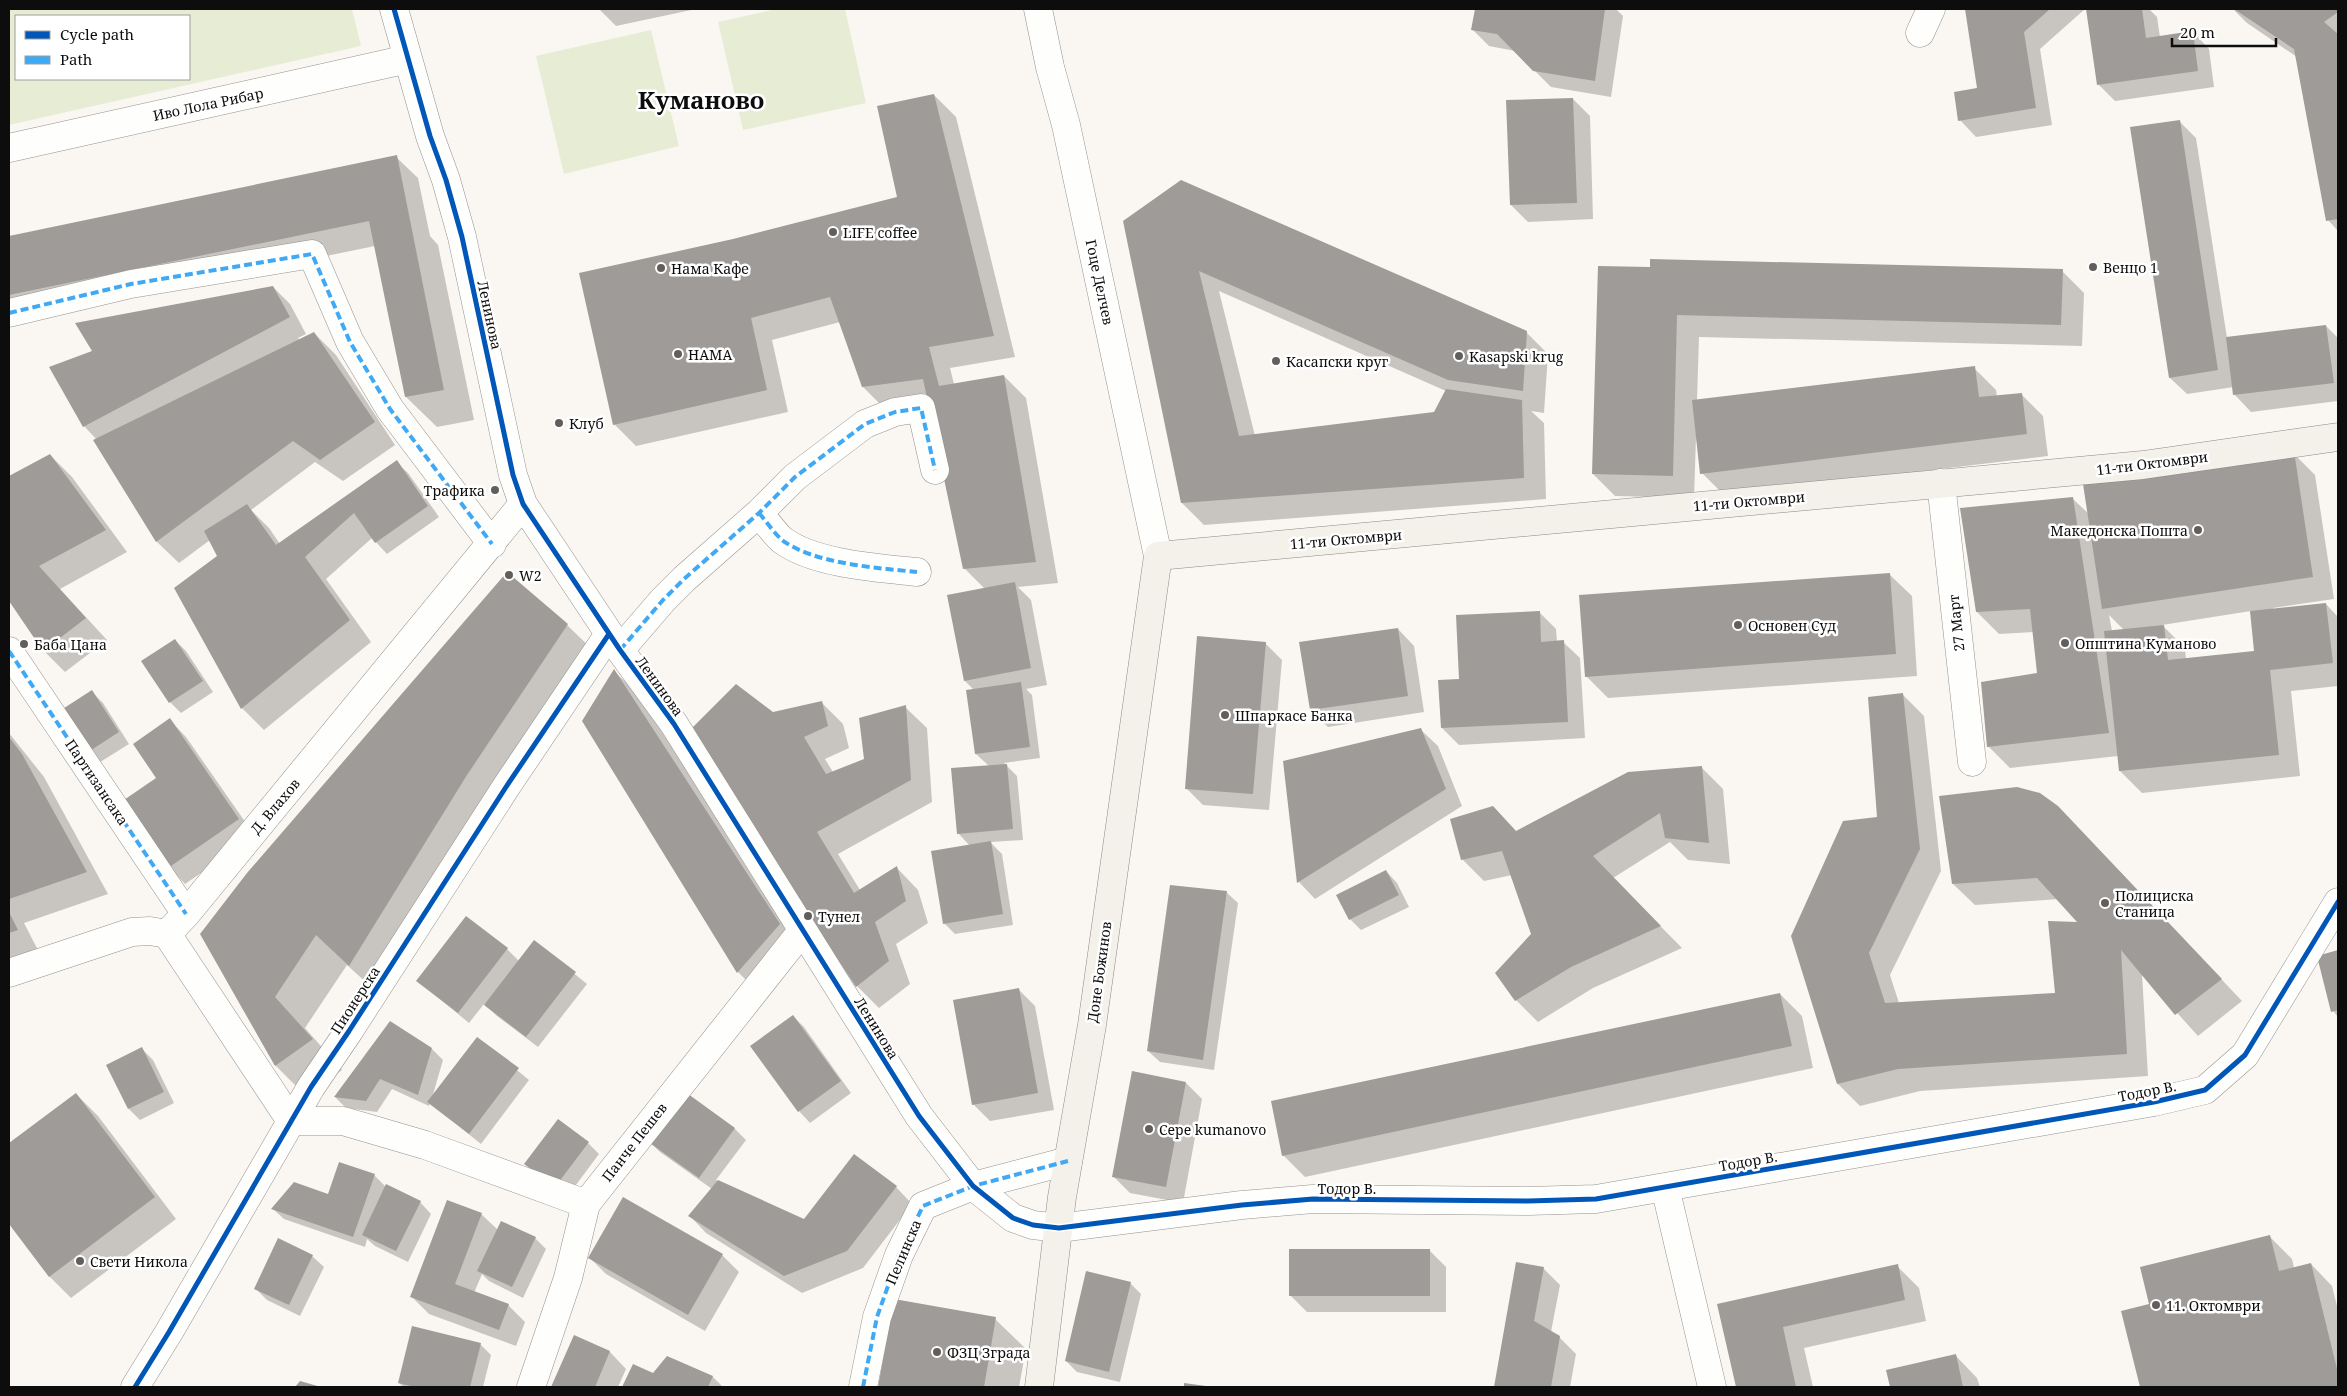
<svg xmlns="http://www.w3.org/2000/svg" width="2347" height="1396" viewBox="0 0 2347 1396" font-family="'Noto Serif',serif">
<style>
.green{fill:#e7edd4;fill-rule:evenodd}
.shadow{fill:#0003;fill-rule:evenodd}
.building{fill:#9e9b98}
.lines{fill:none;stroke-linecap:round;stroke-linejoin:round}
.minor-casing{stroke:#949290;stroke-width:29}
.tertiary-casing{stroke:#949290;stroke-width:29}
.secondary-casing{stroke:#8a8987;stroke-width:29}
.minor{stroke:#fefefd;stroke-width:28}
.tertiary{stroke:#fefefd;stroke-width:28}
.secondary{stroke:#f4f1ea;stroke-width:28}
.quiet{stroke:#3fa9f5;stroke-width:4;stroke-dasharray:8 4;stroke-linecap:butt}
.cycleway-casing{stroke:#fff;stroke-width:8}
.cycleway{stroke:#0057b8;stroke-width:5}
.poi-dot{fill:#605f5d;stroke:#fff;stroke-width:2}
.labels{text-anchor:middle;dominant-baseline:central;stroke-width:5;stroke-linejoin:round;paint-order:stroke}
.street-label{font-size:14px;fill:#0d0d0d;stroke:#fff}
.poi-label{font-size:14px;fill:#0d0d0d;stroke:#fff;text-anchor:start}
.town-label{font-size:24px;font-weight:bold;fill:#0d0d0d;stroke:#fff}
</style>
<rect width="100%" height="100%" fill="#faf7f2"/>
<path class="green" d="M9,9h343l9,37 -352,79zM16,16h173v63h-173z
M776,9h69l21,94 -123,27 -25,-108z
M651,30l28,116 -115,28 -28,-118z"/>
<path class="shadow" d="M599,9h97l-80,17z
M1476,9h140l7,7 -12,81 -60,-10 -36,-36 -26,-5 -17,-17z
M1966,9h119l-45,40 12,76 -76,12 -16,-17 19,-31z
M2088,9h61l8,8 3,20 33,-5 16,17 5,38 -99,14 -17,-17z
M2233,9h105v222l-10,-11 -31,-163 -50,-34z
M934,95l22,22 59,240 -65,11 4,16 50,-8 22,22 32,185 -40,4 13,13 16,85 -21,4 6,6 8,63 -36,5 13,13 6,64 -33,2 12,12 11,71 -58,9 -11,-11 26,-77 -12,-13 31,-67 -13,-12 -2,-64 -9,-9 20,-92 -20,-20 -36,-167 -44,7 -22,-22 -23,-65 -68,18 16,72 -152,34 -22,-22 120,-184 164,-42z
M1573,99l17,17 3,103 -65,3 -17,-17z
M2179,121l17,17 31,200 99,-12 12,12v63l-87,11 -16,-17 -1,-8 -47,7 -17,-16z
M396,157l22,21 12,58 8,9 36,175 -37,7 -31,-30 -31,-151 -366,75v-84z
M1125,221l401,111 22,22 -4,59 -13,-2 13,12 2,76 -342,26 -22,-22zM1219,291l227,100 -11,22 -180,23z
M1599,267l463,4 22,22 -2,53 -383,-9 -2,64 277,-33 22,22 1,7 24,-3 22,22 5,40 -324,39 -22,-22 -6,-36 -2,61 -79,-2 -22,-22z
M273,287l17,17 16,30 -8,4 2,2 14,-7 22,22 59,90 -52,36 -28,-19 -64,48 18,18 11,16 116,-82 12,11 31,44 -52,37 -15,-16 -46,41 45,63 -107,88 -22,-22 -23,-152 -9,-16 -31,23 -22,-21 -62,-101 2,-1 -13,-14z
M2293,453l22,22 19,124 -61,9 1,2 52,-6 12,13v69l-47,5 9,85 -158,17 -22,-22 -2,-15 -108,12 -22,-22 51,-71 -5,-43 -35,2 -22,-22 95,-114 17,16zM2251,611l4,41 -69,7 -1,-11 -23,-23zM2109,615l15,15 -12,1z
M50,455l22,22 55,75 -67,37 47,51 -42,32 -21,-21 -35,-53v-120z
M507,574l60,51 31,30 -218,340 -33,-30 -42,63 37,42 -36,26 -30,-30 -74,-132z
M1890,575l22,21 5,80 -309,22 -22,-22z
M1539,612l17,17 1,13h6l17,16 5,80 -126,7 -17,-17 19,-48z
M1398,629l16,17 10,66 -96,15 -17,-17z
M175,640l11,11 27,41 -32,21 -11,-11z
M1265,643l17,17 -13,150 -66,-5 -17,-17z
M614,671l22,21 165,254 -41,48 -22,-22 -154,-251z
M92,692l11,11 26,41 -32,20 -11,-11z
M1903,695l21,21 17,155 -51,104 9,28 157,-9 24,-71 -21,-24 -84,6 -22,-21 127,-54 162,171 -44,35 -56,-62 6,102 -228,15 -60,15 -22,-22 40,-266z
M821,702l22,22 6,24 -24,11 8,13 32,-12 40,-53 22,21 5,74 -94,52 22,36 37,-22 21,22 10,33 -32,21 14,40 -31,24 -22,-22 -168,-253z
M170,720l16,17 69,99 -70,48 -16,-17 -11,-89z
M1421,730l17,16 24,60 -147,93 -16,-17 -14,-120z
M9,733l35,44 64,117 -84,29 15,29 -30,10z
M1702,768l21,21 7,75 -42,-4 -18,-18 -57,36 69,70 -89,40 -55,34 -22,-22 16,-65 -20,-60 -28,6 -22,-22 54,-27z
M1386,871l11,12 12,24 -48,23 -11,-11z
M1226,892l12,11 -24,167 -54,-8 -12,-11z
M534,941l53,43 -49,63 -41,-31 -13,-12 -15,19 -51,-42 89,-32 12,12z
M2338,952v65l-5,-6 -14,-54z
M1018,989l17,17 19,104 -64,11 -17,-17z
M1780,994l22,22 11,52 -508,109 -22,-22z
M793,1016l11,11 47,66 -41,30 -11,-12 -47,-65z
M478,1038l51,42 -48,64 -51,-41 -1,3 -37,-17 -15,23 -31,-4 -11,-11 97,-48 11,11 -11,38z
M142,1049l11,11 21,43 -34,17 -11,-11z
M1186,1083l16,16 -19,104 -53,-10 -17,-17z
M684,1093l51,36 11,11 -30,40 89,41 91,-34 16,17 -49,64 -61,25 -96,-60 -16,-17 22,-27 -52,-37 -11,-11z
M76,1094l22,22 78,103 -105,79 -22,-22 -40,-54v-77z
M588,1143l11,11 -32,43 -41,-33z
M374,1175l12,12 34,15 11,12 -23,48 -33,-16 -8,-7 -2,8 -81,-28 -11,-10 56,-13z
M481,1214l17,16 37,8 11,11 -23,49 -34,-17 -7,-7 -8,19 34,12 17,17 -9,24 -87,-32 -17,-17z
M2270,1237l22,22 2,9 17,-4 21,22 6,24v77h-197l-18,-75 28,-7z
M279,1240l33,16 12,11 -24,49 -33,-16 -11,-11z
M1430,1251l16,16v45h-139l-17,-17z
M722,1255l17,17 -34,59 -99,-57 -17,-17z
M1517,1264l26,4 17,17 -9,47 8,5 17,17 -6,33h-75z
M1897,1266l22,22 7,33 -122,27 9,39h-76l-18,-82z
M1130,1283l11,11 -21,88 -43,-10 -11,-11z
M895,1301l100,18 31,30 -7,38h-139z
M574,1336l36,16 16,17 -8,18h-66z
M480,1344l11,11 -8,32h-79l-5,-4z
M1956,1356l21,22 3,9h-89l-4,-16z
M668,1358l45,19 10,10h-99l9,-21 20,9z"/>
<path class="building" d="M1475,9h130l-10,72 -62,-10 -36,-37 -26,-4z
M1965,9h85l-26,23 12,76 -78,13 -4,-29 23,-4z
M2086,9h56l4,29 47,-7 5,40 -101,14z
M2234,9h104v3l-14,10 14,12v185l-12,2 -32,-172z
M934,94l60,242 -65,11 10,39 65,-11 32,187 -73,7 -40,-190 -61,8 -32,-90 -79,21 16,72 -154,35 -34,-152 154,-34 164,-42 -20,-91z
M1573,98l4,105 -67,2 -4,-105z
M2180,120l38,250 -49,8 -39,-251z
M397,155l47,235 -39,7 -36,-176 -360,74v-59z
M1181,180l346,151 -4,60 -75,-11 -249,-109 40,165 195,-24 12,-23 76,11 2,78 -343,25 -58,-282z
M1650,259l413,10 -2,56 -384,-10 -4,161 -81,-2 6,-208 52,1z
M273,286l17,31 -207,110 -34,-60 43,-16 -17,-28z
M2326,325l8,58 -101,12 -7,-58z
M314,332l61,90 -55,38 -27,-19 -137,101 -63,-102z
M1975,366l4,31 43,-4 5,41 -327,40 -8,-74z
M2294,451l19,126 -211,32 -19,-125z
M50,454l56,76 -67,36 47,52 -43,33 -34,-50v-125z
M397,460l31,46 -53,37 -21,-30 -49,44 45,63 -109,89 -67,-121 43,-32 -13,-25 43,-27 29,41z
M2073,497l36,236 -122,14 -6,-65 56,-9 -7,-64 -54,3 -16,-104z
M507,572l61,52 -101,151 -118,191 -33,-31 -41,62 38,42 -38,27 -75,-132 47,-61z
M1890,573l6,81 -311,23 -6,-82z
M1015,582l16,86 -67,13 -17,-86z
M2326,603l7,60 -63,7 9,85 -160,16 -15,-140 60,-6 4,35 86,-9 -4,-40z
M1540,611l1,31 23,-2 4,82 -127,6 -3,-48 21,-1 -3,-64z
M1398,628l10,68 -98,14 -11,-68z
M1197,636l69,6 -13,152 -68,-5z
M175,639l28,42 -34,22 -28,-42z
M614,669l166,255 -43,49 -155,-252z
M1021,682l9,65 -55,7 -9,-64z
M736,684l37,28 49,-11 6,25 -24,11 22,37 38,-15 -5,-41 47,-13 5,75 -94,52 37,61 43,-27 9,35 -31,21 14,39 -33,26 -169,-254z
M92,690l27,42 -34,22 -27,-42z
M1903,693l17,156 -51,104 16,50 170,-10 -7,-72 29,1 -40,-44 -85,6 -13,-88 78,-9 23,6 18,13 164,173 -47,36 -54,-65 6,104 -229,15 -61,15 -46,-148 52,-115 34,-4 -9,-120z
M170,718l69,101 -71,49 -47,-66 35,-24 -23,-34z
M1421,728l25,61 -149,94 -14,-122z
M9,737l13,17 65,118 -78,27z
M1007,764l6,65 -56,5 -6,-66z
M1702,766l7,77 -44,-5 -5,-25 -67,43 68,70 -90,41 -56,34 -20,-28 36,-39 -29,-83 -41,9 -11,-41 43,-13 23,25 112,-59z
M991,841l12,73 -60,10 -12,-73z
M1386,870l13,25 -50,25 -13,-25z
M1170,885l57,6 -24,169 -56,-9z
M9,912l9,18 -9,3z
M466,916l42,32 -50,65 -42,-32z
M534,940l42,32 -50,65 -42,-32z
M2338,950v60l-7,2 -14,-56z
M1019,988l19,105 -66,12 -19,-105z
M1780,993l12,53 -510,110 -11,-55z
M793,1015l48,66 -43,31 -48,-66z
M390,1021l42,27 -14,47 -38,-16 -14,22 -32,-4z
M477,1037l42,31 -50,66 -42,-32z
M142,1047l22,45 -36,17 -22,-44z
M1132,1071l54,11 -20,105 -54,-10z
M684,1091l51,37 -36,50 -52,-37z
M76,1093l79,104 -106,80 -40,-53v-81z
M558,1119l31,23 -34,45 -31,-23z
M854,1154l43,32 -50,65 -63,25 -96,-60 30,-36 86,39z
M339,1162l36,12 -22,63 -82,-28 23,-27 34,12z
M386,1184l35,17 -25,50 -34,-16z
M623,1197l100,57 -35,61 -100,-57z
M447,1200l35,13 -27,71 54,20 -10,26 -89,-33z
M501,1221l35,16 -24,50 -35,-16z
M2270,1235l9,36 32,-8 27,110v14h-198l-19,-76 28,-7 -9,-37z
M278,1238l35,17 -24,50 -35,-16z
M1289,1249h141v47h-141z
M1516,1262l28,5 -10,54 26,15 -9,51h-57z
M1898,1264l7,36 -122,27 13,60h-60l-19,-83z
M1086,1271l45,11 -22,90 -44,-11z
M894,1299l102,18 -12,70h-106z
M412,1326l69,17 -11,44h-55l-17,-4z
M574,1335l36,16 -15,36h-44z
M1956,1354l7,33h-73l-4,-17z
M667,1356l46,20 -5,11h-86l11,-23 20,9z
M300,1381l21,6h-26z
M1184,1383l22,3v1h-22z"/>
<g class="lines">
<g class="minor-casing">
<path id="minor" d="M394,9l36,127 16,44 16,57 51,238 10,29 97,146 54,74 245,392 54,70 40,32 20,7 26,3 183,-23 71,-6 215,2 68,-2 558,-97 51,-12 40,-35 93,-153
M1920,33l11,-24
M9,148l399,-89
M9,313l122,-29 181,-30 38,88 40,67 102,135
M1941,483l31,279
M759,513c7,8 15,20 23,27 32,24 96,28 135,32
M620,650l43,-50 21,-21 75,-66 36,-36 70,-53 30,-12 26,-4 14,62
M9,651l177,263
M9,973l123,-41 18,-1 17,3
M291,1121l-124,-187 19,-20 337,-410
M291,1121h52l82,24 161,59
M1665,1187l47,200
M135,1387l34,-55 142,-245 38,-56 157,-244 103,-153
M531,1387l37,-109 18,-74 216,-273
M863,1387l14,-70 22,-62 24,-49 50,-20 95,-25"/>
</g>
<g class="tertiary-casing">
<path id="tertiary" d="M1038,9l12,58 16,58 92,431"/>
</g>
<g class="secondary-casing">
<path id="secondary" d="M1039,1387l23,-190 30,-172 66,-469 985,-91 195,-28"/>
</g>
<use href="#minor" class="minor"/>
<use href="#tertiary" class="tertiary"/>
<use href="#secondary" class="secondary"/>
<path class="quiet" d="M9,313l122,-29 181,-30 38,88 40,67 102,135
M759,513c7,8 15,20 23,27 32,24 96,28 135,32
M620,650l43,-50 21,-21 75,-66 36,-36 70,-53 30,-12 26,-4 14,62
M9,651l177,263
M863,1387l14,-70 22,-62 24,-49 50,-20 95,-25"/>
<g class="cycleway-casing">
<path id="cycleway" d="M394,9l36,127 16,44 16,57 51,238 10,29 97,146 54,74 245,392 54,70 40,32 20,7 26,3 183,-23 71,-6 215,2 68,-2 558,-97 51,-12 40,-35 93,-153
M135,1387l34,-55 142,-245 38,-56 157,-244 103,-153"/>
</g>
<use href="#cycleway" class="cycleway"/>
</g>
<g class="poi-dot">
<circle cx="833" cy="232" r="5"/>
<circle cx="2093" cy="267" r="5"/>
<circle cx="661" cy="268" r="5"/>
<circle cx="678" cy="354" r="5"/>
<circle cx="1459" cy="356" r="5"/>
<circle cx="1276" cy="361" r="5"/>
<circle cx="559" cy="423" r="5"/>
<circle cx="495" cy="490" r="5"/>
<circle cx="2198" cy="530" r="5"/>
<circle cx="509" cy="575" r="5"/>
<circle cx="1738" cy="625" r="5"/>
<circle cx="2065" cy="643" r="5"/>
<circle cx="24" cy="644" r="5"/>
<circle cx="1225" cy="715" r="5"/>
<circle cx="2105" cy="903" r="5"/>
<circle cx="808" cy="916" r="5"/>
<circle cx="1149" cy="1129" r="5"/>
<circle cx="80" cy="1261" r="5"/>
<circle cx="2156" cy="1305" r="5"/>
<circle cx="937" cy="1352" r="5"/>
</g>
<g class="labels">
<g class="street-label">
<text transform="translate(208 104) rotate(-12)">Иво Лола Рибар</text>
<text transform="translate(1100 282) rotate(78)">Гоце Делчев</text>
<text transform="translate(490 315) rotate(78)">Ленинова</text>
<text transform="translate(2152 463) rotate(-7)">11-ти Октомври</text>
<text transform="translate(1749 501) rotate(-5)">11-ти Октомври</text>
<text transform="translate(1346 539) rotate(-5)">11-ти Октомври</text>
<text transform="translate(1956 623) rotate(-96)">27 Март</text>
<text transform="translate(660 686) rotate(54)">Ленинова</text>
<text transform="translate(97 782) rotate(56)">Партизансака</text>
<text transform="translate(275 806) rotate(-50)">Д. Влахов</text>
<text transform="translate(1099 972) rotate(-82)">Доне Божинов</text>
<text transform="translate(355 1000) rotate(-57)">Пионерска</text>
<text transform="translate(877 1028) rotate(58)">Ленинова</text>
<text transform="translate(2147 1091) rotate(-11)">Тодор В.</text>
<text transform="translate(634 1142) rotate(-52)">Панче Пешев</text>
<text transform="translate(1748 1161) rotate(-10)">Тодор В.</text>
<text x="1347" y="1188">Тодор В.</text>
<text transform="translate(903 1252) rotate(-67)">Пелинска</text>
</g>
<g class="poi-label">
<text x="843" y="232">LIFE coffee</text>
<text x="2103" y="267">Венцо 1</text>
<text x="671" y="268">Нама Кафе</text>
<text x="688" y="354">НАМА</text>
<text x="1469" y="356">Kasapski krug</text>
<text x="1286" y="361">Касапски круг</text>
<text x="569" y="423">Клуб</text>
<text x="485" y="490" text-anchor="end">Трафика</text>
<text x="2188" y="530" text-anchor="end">Македонска Пошта</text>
<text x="519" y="575">W2</text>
<text x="1748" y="625">Основен Суд</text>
<text x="2075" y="643">Општина Куманово</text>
<text x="34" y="644">Баба Цана</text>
<text x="1235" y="715">Шпаркасе Банка</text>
<text x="2115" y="895">Полициска<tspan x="2115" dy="16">Станица</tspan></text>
<text x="818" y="916">Тунел</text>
<text x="1159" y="1129">Cepe kumanovo</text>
<text x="90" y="1261">Свети Никола</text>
<text x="2166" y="1305">11. Октомври</text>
<text x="947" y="1352">ФЗЦ Зграда</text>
</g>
<g class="town-label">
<text x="701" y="99">Куманово</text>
</g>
</g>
<rect width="2347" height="1396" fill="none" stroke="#0d0d0d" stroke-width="20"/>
<rect x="15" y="15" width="175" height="65" fill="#ffffff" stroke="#9e9e9e"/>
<rect x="25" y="31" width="25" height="8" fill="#0057b8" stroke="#9e9e9e"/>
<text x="60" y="40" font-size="15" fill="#0d0d0d">Cycle path</text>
<rect x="25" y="56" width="25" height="8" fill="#3fa9f5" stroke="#9e9e9e"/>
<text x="60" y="65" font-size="15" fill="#0d0d0d">Path</text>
<path d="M2172 38v8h104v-8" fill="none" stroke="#0d0d0d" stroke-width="2.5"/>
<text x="2180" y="38" font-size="15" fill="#0d0d0d" stroke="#ffffff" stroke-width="4" paint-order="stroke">20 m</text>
</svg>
